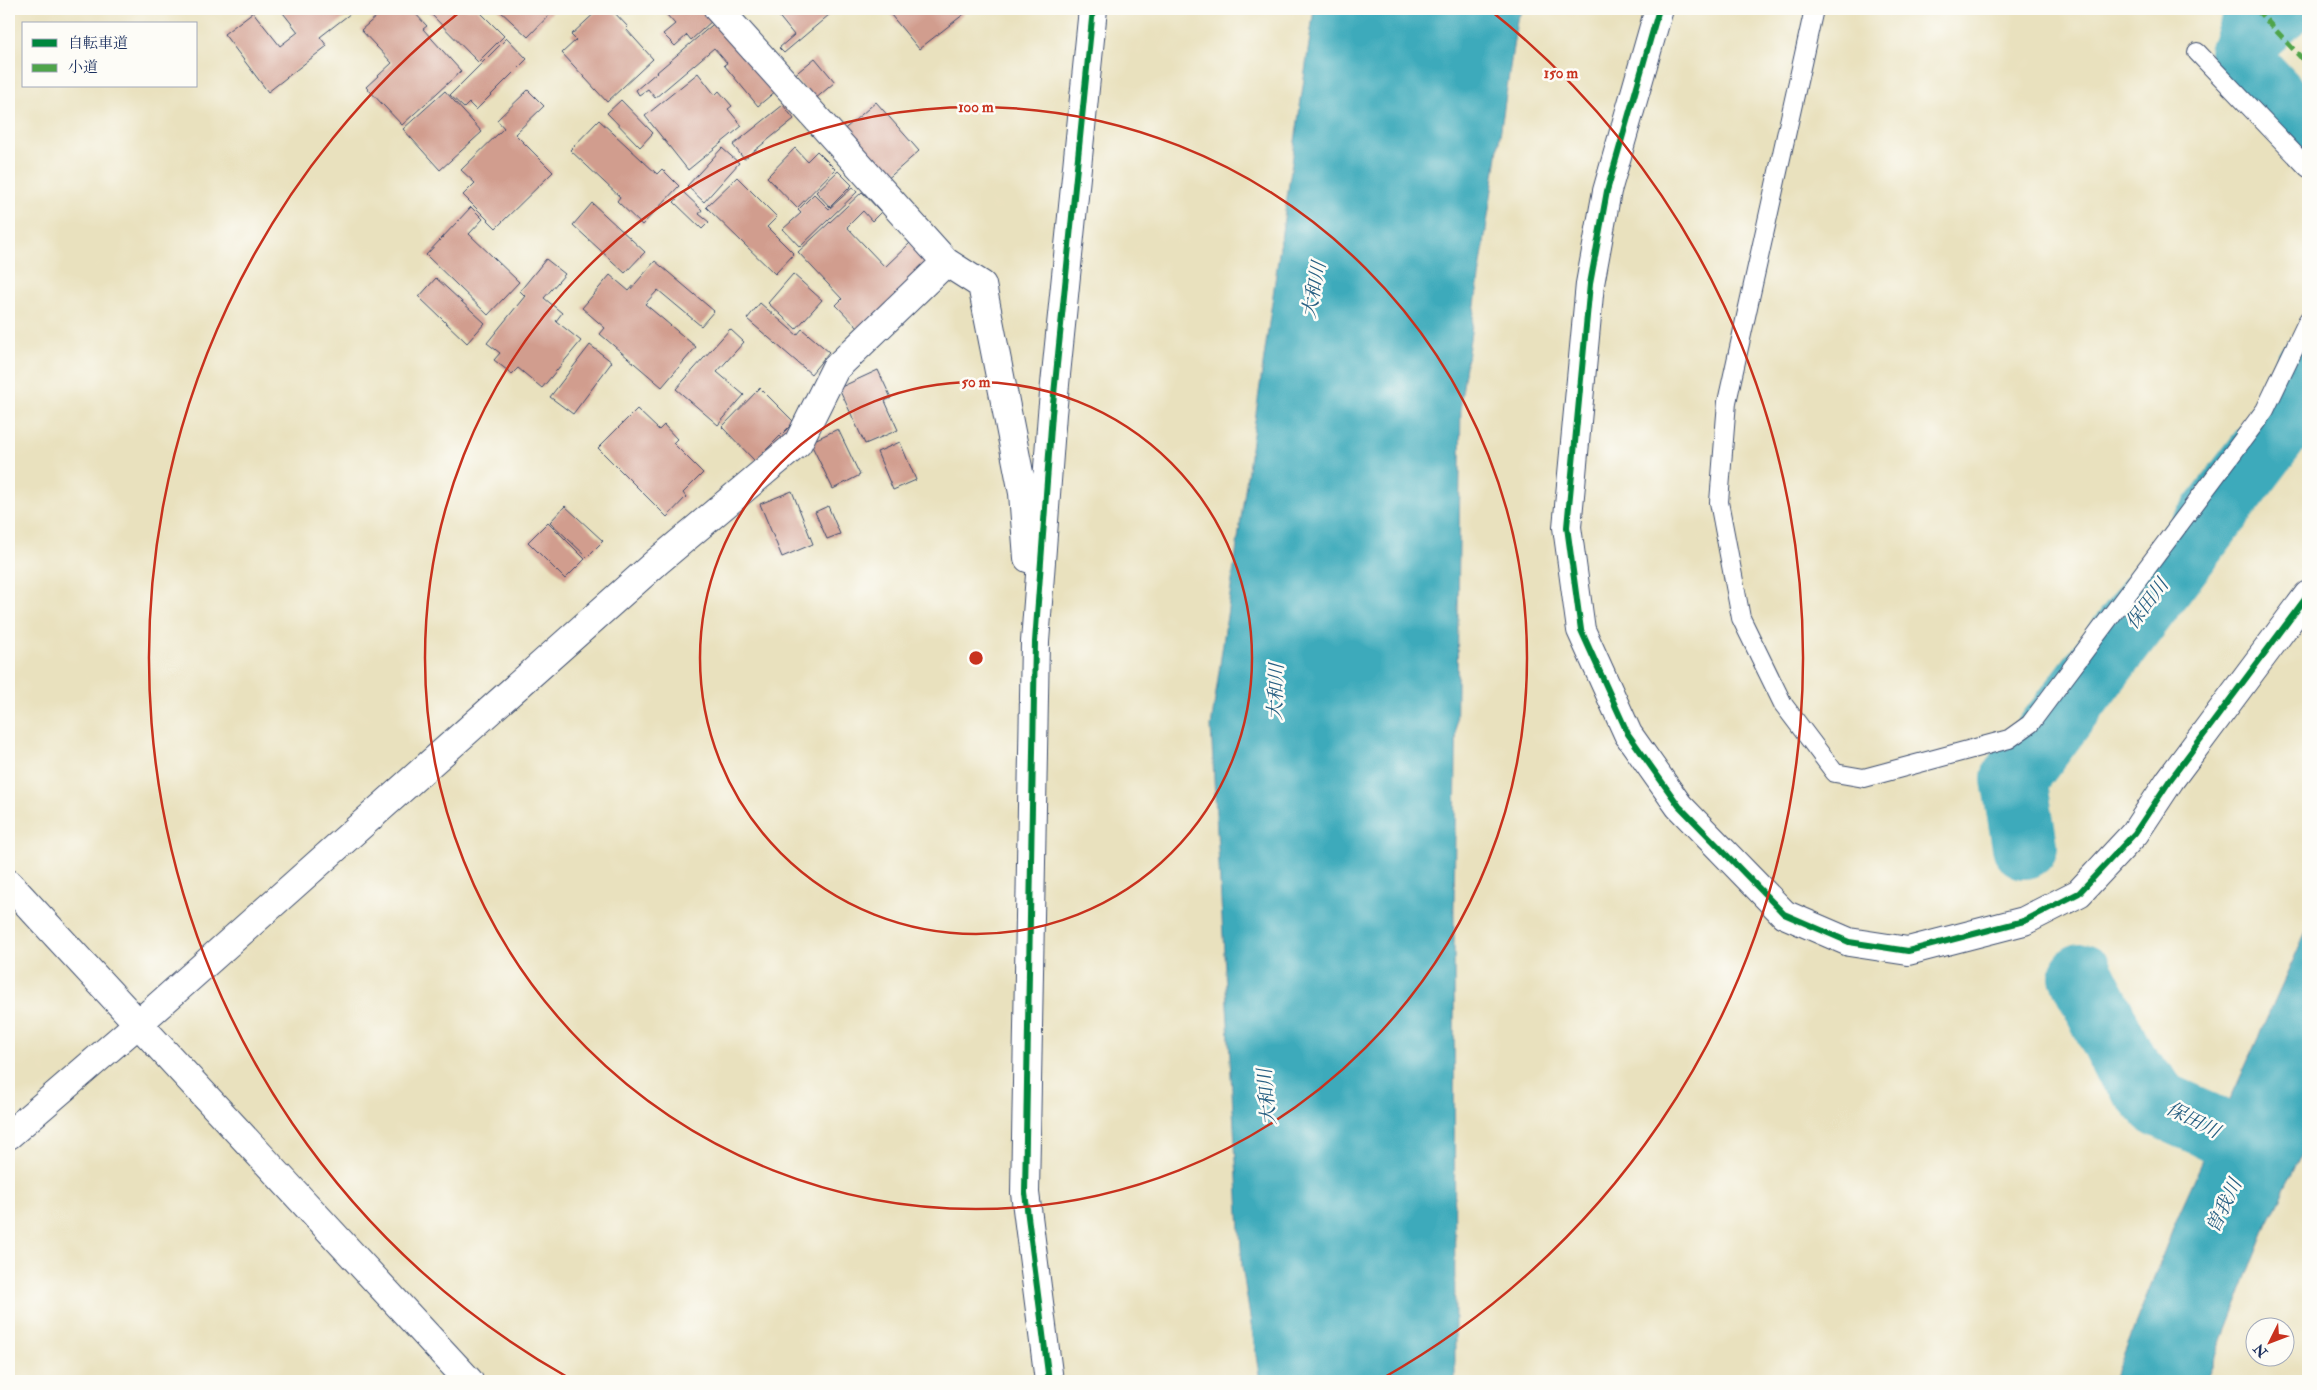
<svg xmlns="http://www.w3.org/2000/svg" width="2317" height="1390" viewBox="0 0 2317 1390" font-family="'IM FELL Double Pica','Noto Serif JP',serif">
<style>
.water{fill:#3caabb;stroke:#2c6c8c}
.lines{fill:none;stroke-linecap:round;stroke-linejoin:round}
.river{stroke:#3caabb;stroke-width:66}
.building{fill:#d19d8e}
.lane-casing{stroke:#3a4a6c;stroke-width:20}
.street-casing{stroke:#3a4a6c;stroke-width:30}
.lane{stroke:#fff;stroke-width:18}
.street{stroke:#fff;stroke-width:28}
.quiet{stroke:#4fa44a;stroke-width:5;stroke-dasharray:10 5;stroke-linecap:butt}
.cycleway-casing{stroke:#fdfcf7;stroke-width:9}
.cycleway{stroke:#00873e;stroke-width:6}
.ring{fill:none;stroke:#c8321e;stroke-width:2.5}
.labels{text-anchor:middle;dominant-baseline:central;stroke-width:5;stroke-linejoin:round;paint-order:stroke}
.water-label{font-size:19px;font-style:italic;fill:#286083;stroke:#fdfcf7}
.centre{fill:#c8321e;stroke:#fdfcf7;stroke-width:2.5}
.ring-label{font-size:15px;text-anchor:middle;font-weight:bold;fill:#c8321e;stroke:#fdfcf7;stroke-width:5;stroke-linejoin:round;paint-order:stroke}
</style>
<rect width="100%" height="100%" fill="#fdfcf7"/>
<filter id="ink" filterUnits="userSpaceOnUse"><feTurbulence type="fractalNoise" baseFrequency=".02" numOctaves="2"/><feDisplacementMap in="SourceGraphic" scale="10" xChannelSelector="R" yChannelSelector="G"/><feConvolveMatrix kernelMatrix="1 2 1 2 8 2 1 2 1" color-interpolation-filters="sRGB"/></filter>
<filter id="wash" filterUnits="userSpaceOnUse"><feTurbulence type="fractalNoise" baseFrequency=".0096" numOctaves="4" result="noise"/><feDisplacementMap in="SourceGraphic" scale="20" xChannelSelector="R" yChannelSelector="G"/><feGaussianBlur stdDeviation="1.12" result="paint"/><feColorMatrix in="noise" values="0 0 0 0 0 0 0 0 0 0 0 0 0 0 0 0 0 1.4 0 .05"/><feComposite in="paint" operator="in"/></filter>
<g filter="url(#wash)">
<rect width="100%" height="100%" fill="#e9e1be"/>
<path class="water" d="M1314,9h209l-6,11 -56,380 -7,506 1,475h-195l-18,-115 -31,-539z
M2308,927v214l-41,84 -61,156h-93l67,-170z"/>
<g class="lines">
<path class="river" d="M2279,9l-30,27 -7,18 8,18 58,62
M2025,846l-11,-67 261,-345 33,-67
M2082,976l43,88 35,40 45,20 47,27"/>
</g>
<g id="blocks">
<path class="building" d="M280,9h67l4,4 -31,24 7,9 -59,46 -44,-58 29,-22 27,34 18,-14z
M385,9h26l16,17 -4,3 38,42 -59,54 -36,-38 26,-24 -31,-33z
M426,9h51l27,27 -26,26z
M498,9h57l-27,28z
M599,9h12l17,18 -2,2 27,30 -46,43 -45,-49 14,-13 -5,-5z
M672,9h31l10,11 -22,20 -4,-5 -12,11 -12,-12 12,-10 -9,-10z
M783,9h53l-52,44 -5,-5 15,-13 -17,-21z
M886,9h74l4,5 -45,35z
M718,20l59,70 -19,16 -34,-41 3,-2 -13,-15 -59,50 -7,-9 -9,6 -3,-5z
M507,38l20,21 -51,51 -7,-7 -5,5 -14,-13z
M815,58l20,24 -21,18 -21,-24z
M698,73l17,22 4,-4 13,15 -4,3 14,17 -54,44 -43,-54z
M528,90l16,16 -29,28 38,38 -57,56 -33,-33 12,-12 -14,-13 43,-42 -7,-8z
M445,91l37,41 -42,38 -37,-41z
M621,100l32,33 -13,14 -33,-34z
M876,102l43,49 -35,31 -44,-49z
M783,105l11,14 -50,40 -11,-14z
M599,120l58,54 5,-5 17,17 -37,39 -25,-24 3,-4 -50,-47z
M722,148l17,15 -35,39 -17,-16z
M795,148l12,13 10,-10 18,18 -38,39 -30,-31z
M838,171l14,14 -22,22 -14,-15z
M737,177l40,40 -10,10 27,27 -19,20 -69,-67z
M853,187l4,5 -57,55 -17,-18 18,-16 -3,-3 16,-16 15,15z
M683,192l19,18 -3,4 10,8 -7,7 -28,-27z
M862,192l19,20 -9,9 -9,-10 -16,16 38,40 25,-24 20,22 -69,66 -25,-26 6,-6 -44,-47z
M592,203l53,49 -20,21 -52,-48z
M471,207l12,12 -14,15 50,48 -31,33 -62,-60z
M546,259l19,15 -21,24 18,15 -6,8 25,20 -39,47 -24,-20 -6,6 -18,-14 6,-7 -13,-10 38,-47 -5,-5z
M655,261l59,50 -13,15 -43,-36 -13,14 51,43 -34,40 -62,-53 5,-6 -23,-20 28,-33 19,16z
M793,274l29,26 -26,29 -28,-26z
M436,278l49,45 -18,20 -48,-46z
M760,303l37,32 5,-6 27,23 -18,22 -64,-55z
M730,329l14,13 -27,30 27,23 -26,30 -42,-36z
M590,345l22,17 -39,52 -23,-17z
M878,370l13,28 -6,3 13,29 -33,14 -26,-56z
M760,388l34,34 -39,39 -33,-34z
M637,409l22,21 5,-5 13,14 -4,4 30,30 -20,20 3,4 -19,20 -69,-69z
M838,429l22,46 -27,14 -23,-47z
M900,442l16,38 -23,10 -16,-38z
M792,491l21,53 -31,13 -22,-53z
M565,506l38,35 -16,16 -37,-35z
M828,506l12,28 -13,5 -12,-27z
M548,522l37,37 -20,20 -37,-37z"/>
</g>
</g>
<g filter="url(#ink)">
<use href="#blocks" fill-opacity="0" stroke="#3a4a6c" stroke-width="1"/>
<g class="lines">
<g class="lane-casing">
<path id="lane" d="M1814,9l-87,393 -8,100 22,116 42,86 52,69 29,5 145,-39 21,-15 235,-314 43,-90
M2197,52l111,116"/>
</g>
<g class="street-casing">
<path id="street" d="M718,9l228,253 36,23 41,208 5,65
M1659,9l-52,182 -17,93 -23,243 14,103 47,104 51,72 105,108 65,28 59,9 116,-30 55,-28 56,-60 35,-53 138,-185
M9,884l460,497
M9,1135l130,-112 519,-462 140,-118 37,-74 111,-107
M1049,1381l-24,-188 10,-551 17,-228 41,-405"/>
</g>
<use href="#lane" class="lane"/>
<use href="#street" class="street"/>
<path class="quiet" d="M2256,9l52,56"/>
<g class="cycleway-casing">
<path id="cycleway" d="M1659,9l-52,182 -17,93 -23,243 14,103 47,104 51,72 105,108 65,28 59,9 116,-30 55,-28 56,-60 35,-53 138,-185
M1049,1381l-24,-188 10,-551 17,-228 41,-405"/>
</g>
<use href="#cycleway" class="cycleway"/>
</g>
</g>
<g class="ring">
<circle cx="976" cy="658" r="276"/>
<circle cx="976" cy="658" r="551"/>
<path d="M569 1378A827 827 0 0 1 461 11M1491 11A827 827 0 0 1 1383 1378"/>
</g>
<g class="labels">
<g class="water-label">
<text transform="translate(1314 290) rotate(-79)">大和川</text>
<text transform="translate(2147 604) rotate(-53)">保田川</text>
<text transform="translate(1276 692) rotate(-88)">大和川</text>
<text transform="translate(1267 1097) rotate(-95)">大和川</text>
<text transform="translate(2193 1120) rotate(27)">保田川</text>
<text transform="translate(2224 1206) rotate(-64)">曽我川</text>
</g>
</g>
<circle cx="976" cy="658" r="8" class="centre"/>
<g class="ring-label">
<text x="1561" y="78">150 m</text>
<text x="976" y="112">100 m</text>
<text x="976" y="387">50 m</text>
</g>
<rect width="2317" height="1390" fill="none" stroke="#fdfcf7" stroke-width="30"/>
<rect x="22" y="22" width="175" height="65" fill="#fdfcf7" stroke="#a3aaba"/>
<rect x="32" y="39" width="25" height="8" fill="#00873e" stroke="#a3aaba"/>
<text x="68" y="48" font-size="15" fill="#1b2f5e">自転車道</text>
<rect x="32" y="64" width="25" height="8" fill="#4fa44a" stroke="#a3aaba"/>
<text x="68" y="72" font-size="15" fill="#1b2f5e">小道</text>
<g transform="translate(2270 1342) rotate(228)"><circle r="24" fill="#fdfcf7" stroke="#a3aaba"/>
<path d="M0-4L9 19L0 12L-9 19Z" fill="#c8321e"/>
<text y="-8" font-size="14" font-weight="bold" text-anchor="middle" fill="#1b2f5e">N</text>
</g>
</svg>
